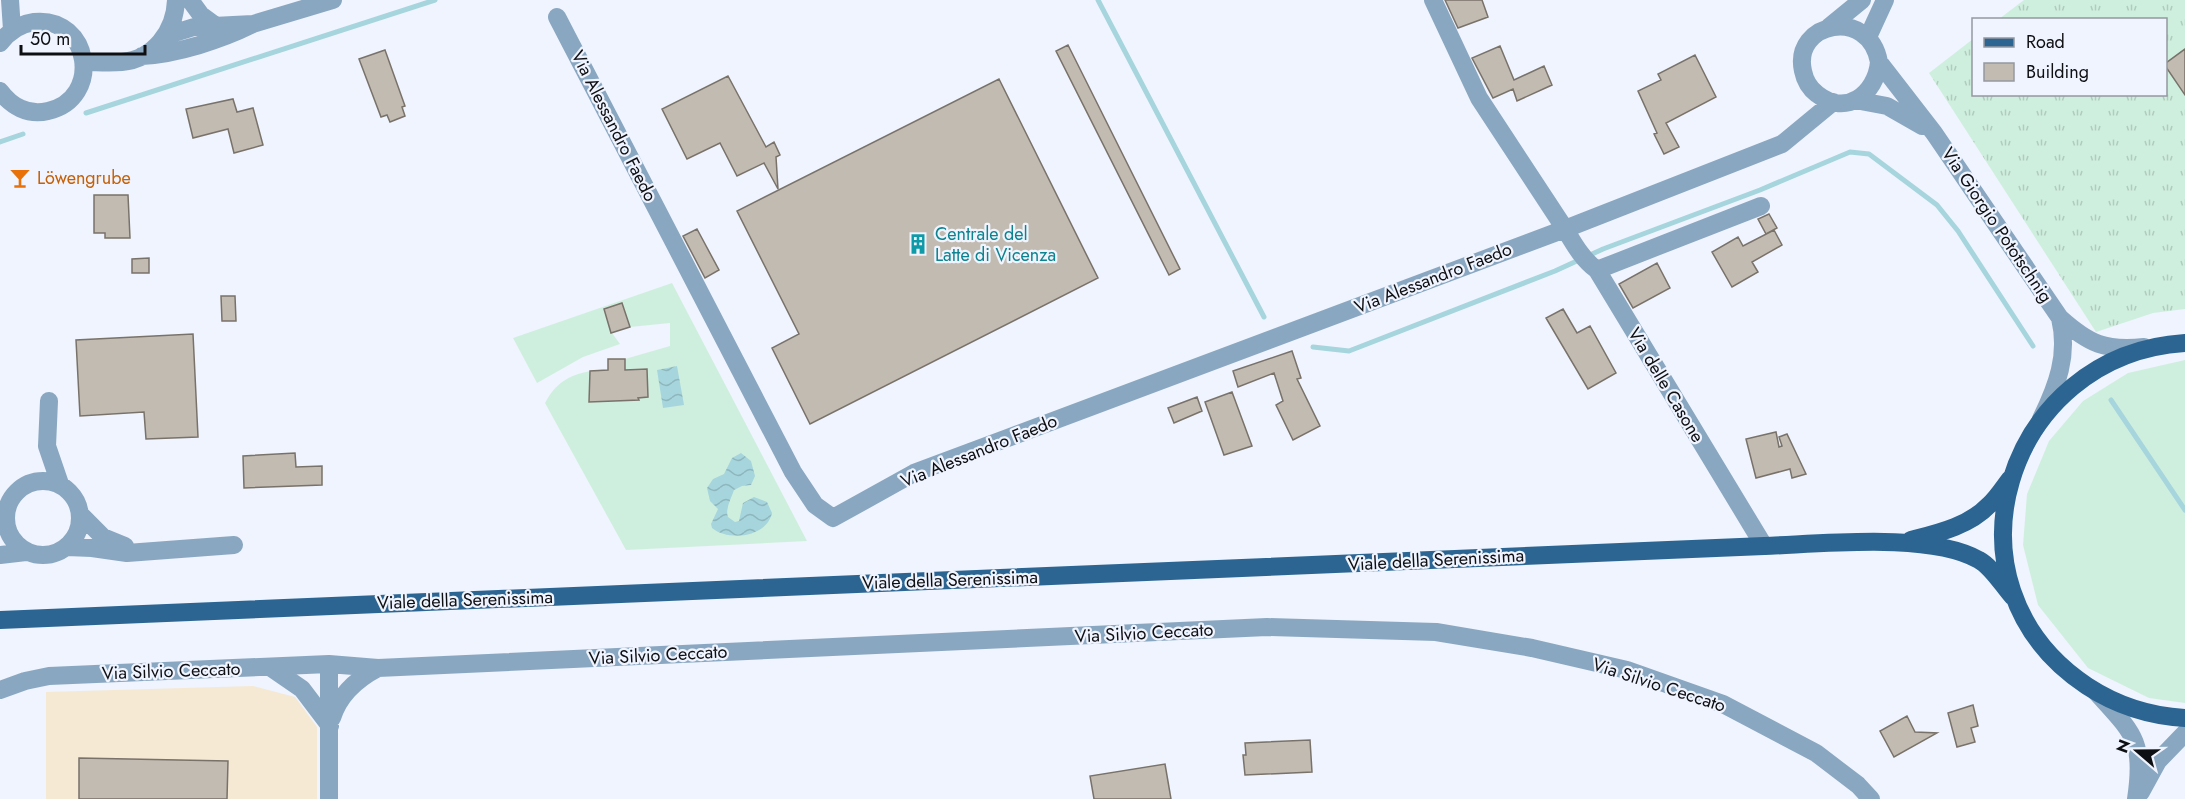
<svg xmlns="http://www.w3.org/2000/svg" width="2185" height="799" viewBox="0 0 2185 799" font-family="Jost,sans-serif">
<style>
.commercial{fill:#f5e9d4}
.grass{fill:url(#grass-tufts)}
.garden{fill:#cfefde}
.water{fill:url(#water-waves)}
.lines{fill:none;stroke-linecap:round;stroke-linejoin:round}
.stream{stroke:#a6d5dd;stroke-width:5}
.building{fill:#c2bbb2;stroke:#79726a;stroke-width:1.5}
.minor{stroke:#8aa7c1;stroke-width:18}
.major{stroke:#2c6592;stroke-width:18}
.labels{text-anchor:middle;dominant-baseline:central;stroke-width:4.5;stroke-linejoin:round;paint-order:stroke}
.street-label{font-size:18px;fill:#0e0f13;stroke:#eff4fe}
.food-label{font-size:18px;fill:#c56008;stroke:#eff4fe;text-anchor:start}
.culture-label{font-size:18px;fill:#0d838f;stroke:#eff4fe;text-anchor:start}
</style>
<defs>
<pattern id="grass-tufts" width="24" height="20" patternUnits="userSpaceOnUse" patternTransform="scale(1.5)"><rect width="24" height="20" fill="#cfefde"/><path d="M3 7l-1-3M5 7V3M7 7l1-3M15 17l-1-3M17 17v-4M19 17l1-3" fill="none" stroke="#b1ccbe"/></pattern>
<pattern id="water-waves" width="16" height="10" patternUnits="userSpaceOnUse" patternTransform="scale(1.5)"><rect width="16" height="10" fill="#a6d5dd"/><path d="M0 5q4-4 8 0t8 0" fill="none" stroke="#8eb6bd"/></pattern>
</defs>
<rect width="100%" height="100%" fill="#eff4fe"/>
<path class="commercial" d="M253,686l42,11 22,30v72h-271v-107z"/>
<path class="grass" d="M2024,0h161v309l-32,4 -57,19 -167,-259 44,-34 1,55h192v-74l-167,-1z"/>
<path class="garden" d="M672,283l135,258 -181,9 -81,-147c11,-20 22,-27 45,-32v31l49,-2 -1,-2 10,-1 -1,-27h-22v-11l45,-13v-23l-40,4 -18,6 8,11 -37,13 -46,26 -24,-45z
M2185,360v343l-36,-5 -61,-30 -50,-63 -15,-60 4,-51 22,-53 34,-40 45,-28z"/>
<path class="water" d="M677,366l7,39 -21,3 -6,-38z
M741,453l10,8 4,15 -4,9 -9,1 -8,4c-3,9 -9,19 -6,27l7,5 4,-1 4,-18 11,-6 13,5 5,11c-5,24 -43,29 -60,15l-1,-4 7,-15 -8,-8 -3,-13 6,-9 11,-5 8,-16z"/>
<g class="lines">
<path class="stream" d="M1098,0l166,317
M86,113l349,-113
M0,142l23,-8
M1313,347l36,4 206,-80 48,-22 157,-59 90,-38 19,2 68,51 21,26 75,115
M2111,400l74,110"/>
</g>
<path class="building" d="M1445,0h37l6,17 -30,11z
M1068,45l112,224 -11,6 -113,-224z
M1500,46l14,34 30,-14 8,19 -35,16 -4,-12 -20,9 -21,-40z
M2185,49v46l-19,-28v-4z
M385,50l20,56 -3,1 3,9 -15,6 -3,-7 -6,2 -22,-58z
M1695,55l21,42 -50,26 13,24 -15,7 -10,-20 3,-1 -19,-42 23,-11 -3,-6z
M728,76l38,71 8,-5 6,13 -4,2 2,32 -14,-26 -27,13 -17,-33 -33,16 -25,-50z
M999,79l99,199 -288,146 -38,-76 27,-14 -62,-123z
M233,99l4,13 16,-4 10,37 -29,8 -6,-24 -35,9 -7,-29z
M94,195h34l2,43h-25v-5h-11z
M1769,214l8,14 -11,6 -8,-15z
M697,229l22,41 -14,8 -22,-42z
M1774,230l8,15 -30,17 6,10 -26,15 -20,-35 26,-15 5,9z
M149,258v15h-17v-14z
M1657,263l13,25 -37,20 -14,-24z
M221,296h14l1,25h-14z
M622,303l8,24 -19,6 -7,-24z
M1563,309l14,24 13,-7 26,47 -28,16 -42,-71z
M193,334l5,103 -52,2 -2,-27 -64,4 -4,-76z
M1292,351l9,27 -4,1 23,47 -27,14 -17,-35 7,-4 -9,-28 -36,14 -5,-16z
M608,359h17v11l22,-1 1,28 -10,1 1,2 -50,2 1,-31 18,-1z
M1232,392l20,54 -28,9 -19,-53z
M1197,397l5,14 -28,12 -6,-15z
M1776,432l3,15 3,-1 -3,-9 8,-3 19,40 -14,4 -2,-9 -34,9 -10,-39z
M295,453l1,14 26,-1v19l-78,3 -1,-32z
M1973,705l5,21 -7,2 4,14 -18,5 -9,-34z
M1907,716l8,16 22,1 -43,24 -14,-26z
M1310,740l2,32 -67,3 -2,-20h3l-1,-12z
M79,758l149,3 -1,38h-148z
M1165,764l6,35h-77l-4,-23z"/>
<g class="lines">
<path class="minor" d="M10,0l2,30
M190,0l11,15 15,11
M1433,0l46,98 86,131c9,15 17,30 32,41l167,276
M557,17l236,455 22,33 18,13 81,-45 651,-244 217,-85 51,-42
M253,24l80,-24
M1829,27l33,-27
M1868,37l17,-37
M0,43c9,-12 19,-19 34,-21 57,-6 69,77 14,89 -20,5 -37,-5 -48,-20
M142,56c35,-2 79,-16 111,-32l-59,3 -29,9
M84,62c12,0 25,1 38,0 32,-3 53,-31 54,-62
M1879,62c-3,32 -33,55 -62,32 -8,-6 -12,-13 -14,-23 -11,-49 66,-65 76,-9l55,71 126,185c29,26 45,33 84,29
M1855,100l32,6 35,20
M1597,270l164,-64
M49,401l-2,45 13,38
M2041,419c16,-33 28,-64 19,-101
M6 518a37 37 0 1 1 74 0a37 37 0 1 1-74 0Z
M80,514l23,23 22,9
M67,547l25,1 35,5 107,-8
M0,555l26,-3
M270,667l32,22 28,37
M0,690l25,-9 24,-5 280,-12
M2096,692c37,41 49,48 40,107
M332,718c7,-23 25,-39 46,-50
M2141,792l17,-31 27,-28
M329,799v-135l49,4 889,-41 169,5 96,16 95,22 96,34 93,49 42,32 13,14"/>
<path class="major" d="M2185,343c-179,11 -252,241 -98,343 29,19 63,30 98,32
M1911,540c27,-7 58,-14 78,-35 8,-7 14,-17 21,-26
M0,620l1764,-74c57,-2 167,-14 215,14 13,7 24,26 34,37"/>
</g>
<defs>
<g id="bar-bare" transform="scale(1.62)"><path d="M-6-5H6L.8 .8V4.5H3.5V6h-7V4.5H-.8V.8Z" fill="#e8710a" stroke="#eff4fe" stroke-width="2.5" paint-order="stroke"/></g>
<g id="building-bare" transform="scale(1.62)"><path d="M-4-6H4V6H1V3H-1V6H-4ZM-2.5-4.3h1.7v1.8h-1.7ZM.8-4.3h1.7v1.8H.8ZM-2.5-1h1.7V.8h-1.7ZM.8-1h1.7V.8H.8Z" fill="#0f9aa8" stroke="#eff4fe" stroke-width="2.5" paint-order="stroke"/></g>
</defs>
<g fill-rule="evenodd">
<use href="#bar-bare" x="20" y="178"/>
<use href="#building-bare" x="918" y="244"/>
</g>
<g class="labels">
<g class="street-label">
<text transform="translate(614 126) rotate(63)">Via Alessandro Faedo</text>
<text transform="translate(1997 225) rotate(56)">Via Giorgio Pototschnig</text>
<text transform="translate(1433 278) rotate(-21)">Via Alessandro Faedo</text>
<text transform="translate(1666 385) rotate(59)">Via delle Casone</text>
<text transform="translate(979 451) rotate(-22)">Via Alessandro Faedo</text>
<text transform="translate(1436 560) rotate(-3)">Viale della Serenissima</text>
<text transform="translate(950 580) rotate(-2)">Viale della Serenissima</text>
<text transform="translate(465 600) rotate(-2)">Viale della Serenissima</text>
<text transform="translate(1144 633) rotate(-3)">Via Silvio Ceccato</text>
<text transform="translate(658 655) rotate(-3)">Via Silvio Ceccato</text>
<text transform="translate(171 671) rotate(-2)">Via Silvio Ceccato</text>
<text transform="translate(1659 685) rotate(18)">Via Silvio Ceccato</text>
</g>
<g class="food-label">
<text x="37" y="178">Löwengrube</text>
</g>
<g class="culture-label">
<text x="935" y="234">Centrale del<tspan x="935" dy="21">Latte di Vicenza</tspan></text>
</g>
</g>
<rect x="1972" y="18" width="195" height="78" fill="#eff4fe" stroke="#9598a0" stroke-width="1.5"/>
<rect x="1984" y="38" width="30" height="9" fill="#2c6592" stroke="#9598a0" stroke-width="1.5"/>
<text x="2026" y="48" font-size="18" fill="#0e0f13">Road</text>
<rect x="1984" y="63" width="30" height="18" fill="#c2bbb2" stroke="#9598a0" stroke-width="1.5"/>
<text x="2026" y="78" font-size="18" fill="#0e0f13">Building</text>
<g transform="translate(2137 751) rotate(290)" stroke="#eff4fe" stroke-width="4.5" paint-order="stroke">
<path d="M0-4.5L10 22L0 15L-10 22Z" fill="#0e0f13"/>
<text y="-9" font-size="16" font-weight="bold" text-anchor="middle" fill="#0e0f13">N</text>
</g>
<path d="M21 45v9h124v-9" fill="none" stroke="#0e0f13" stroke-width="3"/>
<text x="30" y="45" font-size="18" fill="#0e0f13" stroke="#eff4fe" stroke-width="4.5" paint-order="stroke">50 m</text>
</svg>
